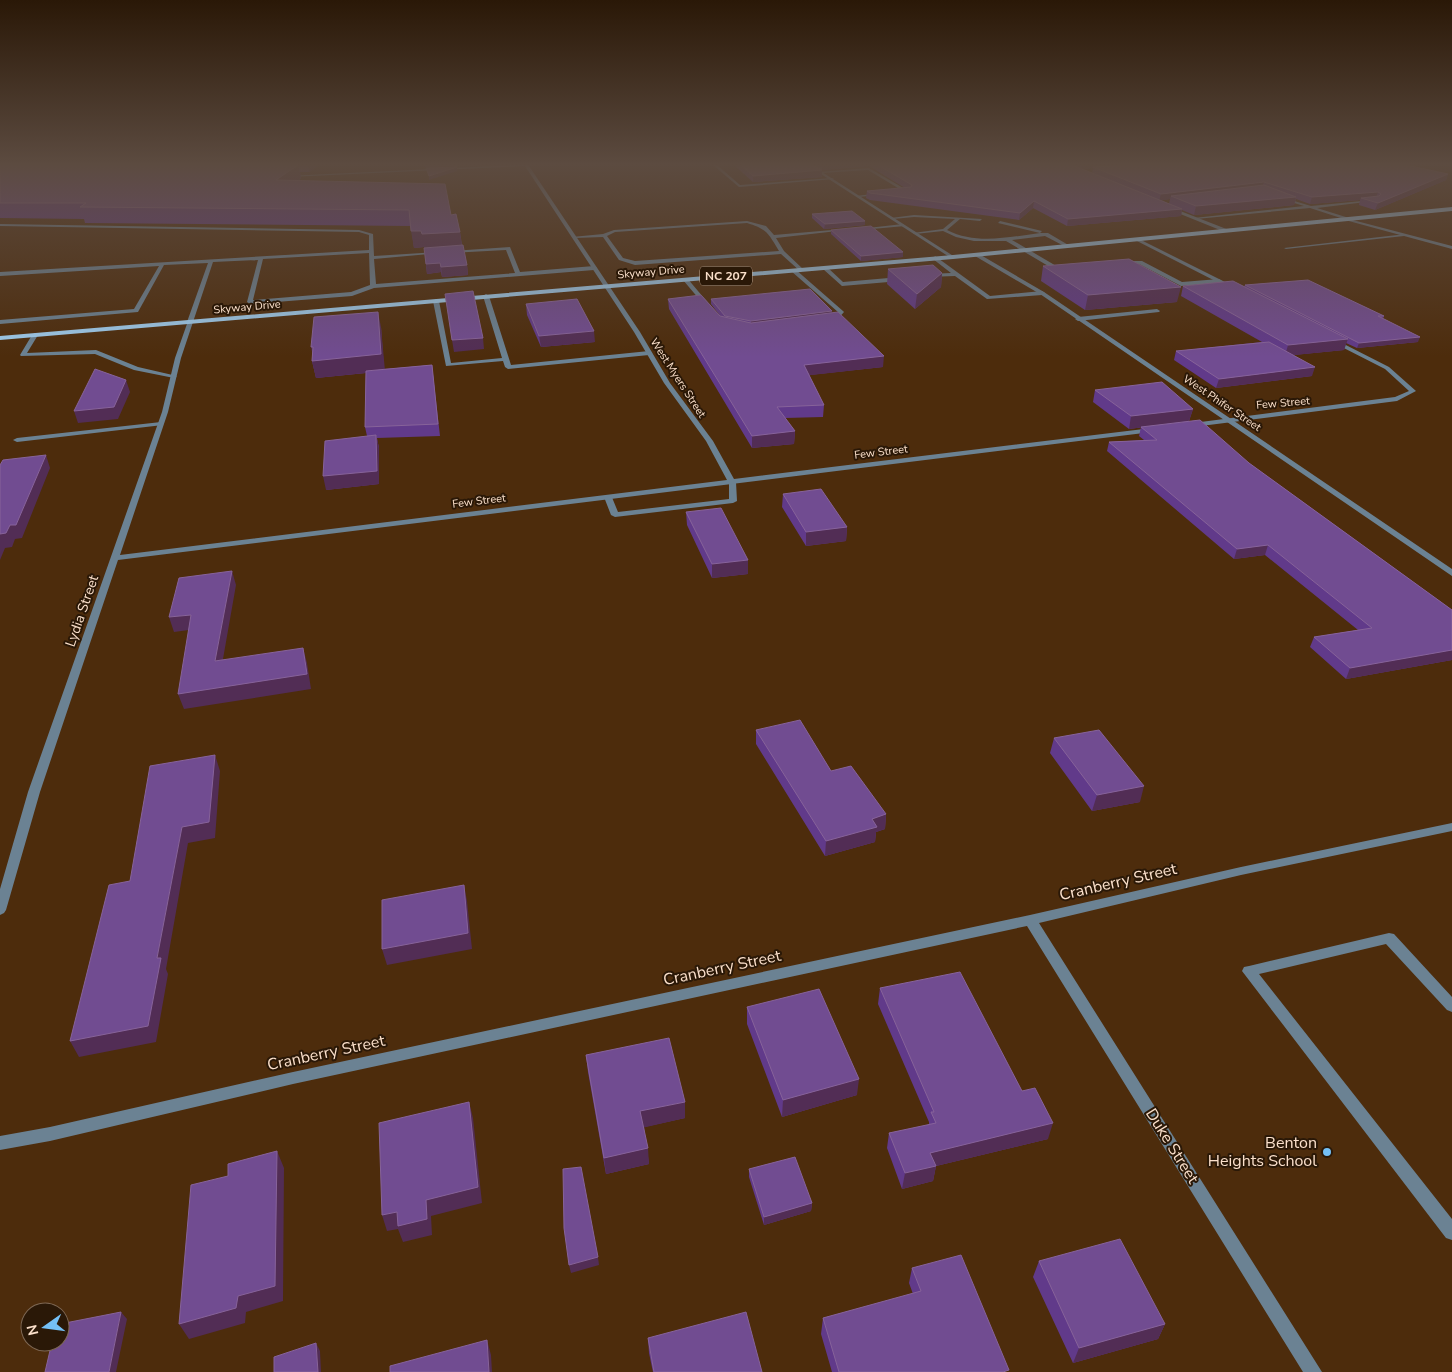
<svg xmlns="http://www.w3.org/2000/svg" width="1452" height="1372" viewBox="0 0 1452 1372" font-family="'Nunito Sans',sans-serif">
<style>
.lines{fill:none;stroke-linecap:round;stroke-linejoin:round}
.service{fill:#6b8293;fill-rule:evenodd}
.minor{fill:#6b8293;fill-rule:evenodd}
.tertiary{fill:#6b8293;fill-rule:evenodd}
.primary{fill:#9fcef0;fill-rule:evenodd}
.wall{fill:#613a8a;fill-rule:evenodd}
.shaded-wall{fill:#522d55}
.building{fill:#714c91;stroke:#87639a}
.poi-dot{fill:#74c0f6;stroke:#2a1807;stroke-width:2}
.labels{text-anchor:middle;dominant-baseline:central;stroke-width:4;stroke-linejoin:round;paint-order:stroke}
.far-street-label{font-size:11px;fill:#fbe0cb;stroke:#2a1807}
.shield{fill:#2a1807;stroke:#bca490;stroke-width:1}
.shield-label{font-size:12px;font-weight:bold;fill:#fbe0cb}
.street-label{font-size:14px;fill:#fbe0cb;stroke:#2a1807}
.near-street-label{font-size:16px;fill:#fbe0cb;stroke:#2a1807}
.near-poi-label{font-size:16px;fill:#fbe0cb;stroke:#2a1807;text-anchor:end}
</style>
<rect width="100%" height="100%" fill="#4d2c0c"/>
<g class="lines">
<path class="service" d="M713,165h4l23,20 92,-7 2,1 -95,8z
M869,168l41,24 -7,1v-2l-35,-21 -47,3 -2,-1z
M881,193l-2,2 -21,2 -2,-1z
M1281,197l30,9 61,-6 2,1 -57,7 32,10 -2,2 -37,-12 -114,11 -2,-1 110,-12 -23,-7z
M914,215l68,4 -2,2 -20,-2 -13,11c29,15 62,7 93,3l-42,-10 2,-2 42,10 -2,2h8l22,13 -4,1 -21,-11 -33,4 46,27 6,-1 3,2 -12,2 -49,-29h-32l-18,-4 -13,-6 -28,3 -2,-1 30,-4 12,-10 -41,-2 -21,2 -2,-1z
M747,221l19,5 8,9 70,-6 2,1 -70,8 8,13 19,18 -2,3 -20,-18 -146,11 -16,-5 -16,-23 -29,1 -2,-1 31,-3 11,-4zM747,223c20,6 21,10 32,28l-144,10 -12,-3 -16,-22 8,-4z
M0,224l359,6 14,4 1,22 64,-4 2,1 -66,6 2,25 139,-11 -9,-23 -56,3 2,-2 58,-4 10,25 74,-6 3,2 -3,2 -220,18 -22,8 -102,8 -3,-2 11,-42 -45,2 -20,60 -3,2 -3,-2 21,-59 -44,2 -26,47 -138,12v-4l134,-11 25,-43 -159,10v-4l369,-22v-15l-10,-3 -359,-6zM369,253l1,32 -19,7 -98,8 10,-41z
M903,224l2,2 -44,4 -2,-1z
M1406,234l-2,2 -118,13 -2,-1z
M935,256l55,40 52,-5 3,2 -3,2 -55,4 -32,-23 -28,1 -1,-1 3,-2 22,-1 -18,-14z
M1123,261h19l40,21 37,-3 3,2 -3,2 -38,3 -42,-22h-18z
M823,267h4l16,15 57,-5 3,2 -3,2 -58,5 -19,-17z
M791,269h4l48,42 1,1 -8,9 -7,1 -3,-2 6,-2 6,-6 -47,-41z
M683,278h4l22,26v2h-4l-22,-26z
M486,294l3,2 22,69 138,-14 3,2 -3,2 -141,14 -3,-2 -2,-6 -57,5 -13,-65 3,-2 3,2 12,62 51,-5 -19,-62z
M1157,309l3,2 -1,1 -81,9 -3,-2 3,-2z
M35,333l3,2 -11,18 69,-3 42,17 39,9 -3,2 -40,-8 -39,-16 -74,2 -1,-1 12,-20z
M161,422l2,1v2l-146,17 -4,-2 4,-2z
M729,480h6l1,2 1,19 -4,2 -118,14 -4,-2 -7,-18 4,-2h3l7,17 111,-13z
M1389,933l5,1 58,63v15l-5,-2 -61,-66 -127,30 193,245v21l-6,-2 -204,-267 2,-4 5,-1z"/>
<path class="minor" d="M513,165h20l-4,1 111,166 30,51 43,58 21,38 418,-51 4,2 -4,2 -1034,128 -78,232 -34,118 -2,3 -4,2v-26l28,-97 134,-380 13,-54 13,-37 5,1 -12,36 -13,54 -48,143 607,-75 -21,-39 -42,-58 -30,-51 -109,-166 -237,11 -2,-1z
M1170,207l59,23v1l-4,1 -57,-23z
M1345,218l107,28v3l-107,-29z
M1137,238l98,49 1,1 -5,1 -96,-49z
M1334,339l55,28 27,24 -19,10 -204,26 -3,-2 3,-2 202,-26 14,-6 -24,-22 -53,-27 -1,-1z
M1452,823v8l-211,44 -202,48 283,449h-19l-276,-446 -734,158 -243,57 -50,9v-14l50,-9 243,-55 737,-157 211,-48z"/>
<path class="tertiary" d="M807,165h4l144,92 -4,1z
M975,254h4l65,38 408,277v7l-412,-282 -65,-38z"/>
<path class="primary" d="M1452,207v4l-499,48 -953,81v-4l953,-81z"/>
</g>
<path class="wall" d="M0,165h319l-10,7h-9l1,6 -3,3 153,34 9,17 2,13 5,20 1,10 -26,2 -1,-5 -14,2 -3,-27 -10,1 -3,-22 -326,-3 -1,-4 -84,-1z
M424,165h54l-53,2z
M734,165h79l9,12 -69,5z
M814,165h359l275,9 -2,6 -71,30 -16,-5 1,-5 -50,4 -14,-5 -2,6 -100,10 -12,-5 -1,6 -114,10 -34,-18 -14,12 -149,-20 -4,-2 1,-7 38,-3 -36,-22 -47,4zM1093,168l-1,5 -9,-4zM1170,199l-1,5 -8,-4z
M812,214l53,7v4l-41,4 -12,-11z
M831,230l72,22v5l-42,4 -30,-27z
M1043,266l134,36 -92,8 -44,-29z
M888,269l54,4 -1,14 -26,22 -28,-25z
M1245,285l139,31 -1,3 35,23 -61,6 -11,-5 -2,7 -51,5 19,21 -96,12 -42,-28 2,-9 86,-9 -81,-46 2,-10 61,1z
M668,299l53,18 -10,-13v-5l121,14 51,54 -74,8 15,30 -1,12 -38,1 10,13 -1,13 -42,4 -83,-139z
M526,304l69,38 -54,5 -14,-32z
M381,327l3,42 48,-4 8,71 -63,2 2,10v36l-53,6 41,-54 -2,-9 1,-54 -50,5 -4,-17z
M1095,390l98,19 -4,12 -60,8 -36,-27z
M1141,427l108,36 203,147v50l-106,19 -36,-32 4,-10 44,-7 -93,-75 -31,4 -127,-108 2,-9 35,-2 -5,-4z
M783,494l64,33 -1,14 -40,5 -24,-39z
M686,512l62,62 -36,4 -25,-53z
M756,730l75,41 55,43 -1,15 -9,3 -1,10 -50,14 -69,-112z
M1054,738l86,64 -48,9 -42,-58z
M880,988l142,103 26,48 -112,27 -3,15 -31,8 -15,-41 2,-15 40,-8v-3l-51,-118z
M747,1007l110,88 -75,22 -35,-93z
M586,1055l99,63 -41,9 5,37 -43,10 -18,-102z
M749,1169l63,34 -1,8 -47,14 -15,-48z
M1039,1261l126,63 -7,15 -85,24 -40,-86z
M912,1268l91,104h-171l-11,-38 2,-16 90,-24 -4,-11z
M648,1338l114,34h-109l-4,-19z"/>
<path class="shaded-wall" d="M298,165l3,13 -22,17 -3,-15z
M308,165h11l-10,7z
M822,165h47v1l-47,4z
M1082,165h62l-51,2v1l-12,1z
M457,167v4l-28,9v-4z
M822,170v7l-69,5v-6z
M1448,174l-2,6 -71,30 3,-7z
M1264,182l-2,6 -91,8 -1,3 -11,2 2,-7z
M1378,192l-2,6h-15l-1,2 -50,4 2,-7z
M1296,197l-2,8 -100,10 2,-9z
M1034,201l-1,7 -14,12 1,-7z
M1182,209l-1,7 -114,10 1,-7z
M865,221v4l-41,4 1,-5z
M411,231h10l39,1 2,16 -38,3v-4l-10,1z
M903,252v5l-42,4v-5z
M440,263l1,9 -14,2 -1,-10z
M467,265l1,10 -26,2 -1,-10z
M942,273l-1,14 -26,22 2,-15z
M1181,287l-4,15 -92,8 3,-15z
M832,311l-1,5 -80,10v-5z
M378,312l3,15 4,44 -69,7 -4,-17h2l-3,-14z
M594,331l1,11 -54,5 -2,-11z
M1420,337l-2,5 -61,6 2,-5z
M483,338l1,11 -30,3 -2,-12z
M1348,339l-4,11 -59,6 3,-11z
M884,356l-1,11 -80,9 1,-11z
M1315,367l-3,9 -96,12 3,-9z
M126,380l4,12 -12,27 -40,4 -4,-12z
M1193,409l-4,12 -60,8 2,-13z
M795,431l-1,13 -42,4v-12z
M376,435l3,13v36l-53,6 -3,-14z
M46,455l4,13 -28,70 -7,1 -3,8 -7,1 -5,12v-26z
M847,527l-1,14 -40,5v-14z
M1268,545l-3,10 -31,4 3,-10z
M748,560v14l-36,4v-14z
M232,571l4,14 -16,91 -5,-15z
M191,615l5,14 -22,3 -5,-15z
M303,648l4,15 4,26 -127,20 -6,-15z
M1452,650v10l-106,19 4,-11z
M215,755l5,16 -5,67 -27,5 -22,126 2,5 -12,68 -77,15 -9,-16 87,-83 25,-131z
M1144,786l-4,16 -48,9 5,-16z
M886,814l-1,15 -9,3 -1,10 -50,14 1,-15 46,-22z
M464,885l3,16 5,48 -85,16 -5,-16z
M859,1079l-2,16 -75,22 1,-17z
M469,1102l4,16 9,85 -51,13 1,19 -29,7 -5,-13 -11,2 -5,-16 44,-15z
M685,1102v16l-43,10 -2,-17z
M1053,1123l-5,16 -112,27 -3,15 -31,8 3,-16 25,-20z
M648,1148l1,16 -43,10 -2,-16z
M277,1151l7,17 -1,133 -37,11 -1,11 -56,16 -10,-15 59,-28z
M812,1203l-1,8 -47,14v-8z
M598,1257l1,8 -28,8 -2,-8z
M121,1312l6,7 -11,53h-7z
M1165,1324l-7,15 -85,24 6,-15z
M487,1340l4,15 1,17h-3z
M316,1343l4,8 1,21h-3z"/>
<path class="building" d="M0,165h298l-22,15 169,4 6,31 5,-1 4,18 -38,2 -1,-3h-10l-2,-21 -329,-3 6,-4h-86z
M741,165h72l9,5 -69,6z
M878,165h194l110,44 -114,10 -34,-18 -14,12 -150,-20 -3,-2 44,-4 1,-2z
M1125,165h281l42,9 -70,29 -17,-5 18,-2 2,-2 -3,-2 -66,5 -48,-15 -103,12 -68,-27z
M457,167l-28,9 -3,-8z
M1264,185l32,12 -100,9 -25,-10z
M852,211l13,10 -40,3 -13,-10z
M871,226l32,26 -42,4 -30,-26z
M463,245l4,20 -26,2 -1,-4 -14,1 -2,-16z
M1129,259l52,28 -93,8 -45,-29z
M933,265l9,8 -25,21 -29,-25z
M1308,280l76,36h-6l42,21 -61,6 -114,-58z
M1233,281l115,58 -60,6 -105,-59z
M810,289l22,22 -81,10 -26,-5 -14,-17z
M473,291l10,47 -31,2 -7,-46z
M701,295l19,21 31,7 87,-11 46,44 -80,9 20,40 -47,2 18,24 -43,5 -84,-137z
M577,299l17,32 -55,5 -13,-32z
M378,312l3,42 -69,7 1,-14h-2l3,-30z
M1269,342l46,25 -96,12 -43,-28z
M432,365l6,59 -73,3 1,-56z
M95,369l31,11 -12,27 -40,4z
M1162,382l31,27 -62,7 -36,-26z
M1200,420l49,43 203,147v40l-102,18 -36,-31 58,-9 -104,-83 -31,4 -128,-107 48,-2 -16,-13z
M376,435l1,36 -54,5 2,-35z
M46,455l-30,70h-6l-4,8 -6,1v-69l3,-5z
M821,489l26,38 -41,5 -23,-38z
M721,508l27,52 -36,4 -26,-52z
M232,571l-17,90 88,-13 4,26 -129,20 13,-79 -22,2 10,-39z
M800,720l31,51 20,-5 35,48 -14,5 5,8 -51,14 -70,-111z
M1099,730l45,56 -47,9 -43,-57z
M215,755l-6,67 -27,5 -25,131h4l-13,68 -78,15 39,-156 21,-4 20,-115z
M464,885l4,48 -86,16v-49z
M960,972l62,119 13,-3 18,35 -123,30 6,13 -31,7 -16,-40 47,-10 -5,-11h3l-54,-124z
M819,989l40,90 -76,21 -36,-93z
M669,1038l16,64 -45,9 8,37 -44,10 -18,-103z
M469,1102l9,85 -52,13 1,19 -29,7 -1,-14 -15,3 -3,-92z
M277,1151l-2,135 -37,10 -2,12 -57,16 12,-139 37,-9v-12z
M795,1157l17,46 -48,14 -15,-48z
M581,1167l17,90 -29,8 -5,-37 -1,-59z
M1120,1239l45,85 -86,24 -40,-87z
M961,1255l48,115 -6,2h-164l-16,-54 98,-27 -9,-23z
M121,1312l-12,60h-64l7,-30h8v-18z
M746,1312l16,60h-108l-6,-34z
M487,1340l2,32h-99v-6z
M316,1343l2,29h-44v-15z"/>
<linearGradient id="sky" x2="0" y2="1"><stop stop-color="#2a1807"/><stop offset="0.46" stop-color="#5c4b40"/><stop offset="1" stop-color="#5c4b40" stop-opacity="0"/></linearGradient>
<rect width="1452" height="357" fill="url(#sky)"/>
<circle class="poi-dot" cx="1327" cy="1152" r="5"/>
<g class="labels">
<g class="far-street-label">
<text transform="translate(651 272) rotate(-5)">Skyway Drive</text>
<text transform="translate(247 307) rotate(-5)">Skyway Drive</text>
<text transform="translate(678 378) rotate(57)">West Myers Street</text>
<text transform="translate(1222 403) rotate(34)">West Phifer Street</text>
<text transform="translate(1283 403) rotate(-5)">Few Street</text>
<text transform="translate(881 452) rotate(-7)">Few Street</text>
<text transform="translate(479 501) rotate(-7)">Few Street</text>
</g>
<rect class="shield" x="700" y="266.5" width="52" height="19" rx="4"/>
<g class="shield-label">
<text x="726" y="276">NC 207</text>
</g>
<g class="street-label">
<text transform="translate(82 611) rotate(-71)">Lydia Street</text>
</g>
<g class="near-street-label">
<text transform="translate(1118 882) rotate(-13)">Cranberry Street</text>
<text transform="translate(722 968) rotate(-12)">Cranberry Street</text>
<text transform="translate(326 1053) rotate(-12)">Cranberry Street</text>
<text transform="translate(1172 1146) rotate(58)">Duke Street</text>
</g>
<g class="near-poi-label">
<text x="1317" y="1143">Benton<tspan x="1317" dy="18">Heights School</tspan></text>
</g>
</g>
<g transform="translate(45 1327) rotate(256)"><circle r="24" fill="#2a1807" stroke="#7e6855"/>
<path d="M0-4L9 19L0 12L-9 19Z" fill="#74c0f6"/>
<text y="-8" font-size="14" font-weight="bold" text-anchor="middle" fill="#fbe0cb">N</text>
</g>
</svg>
